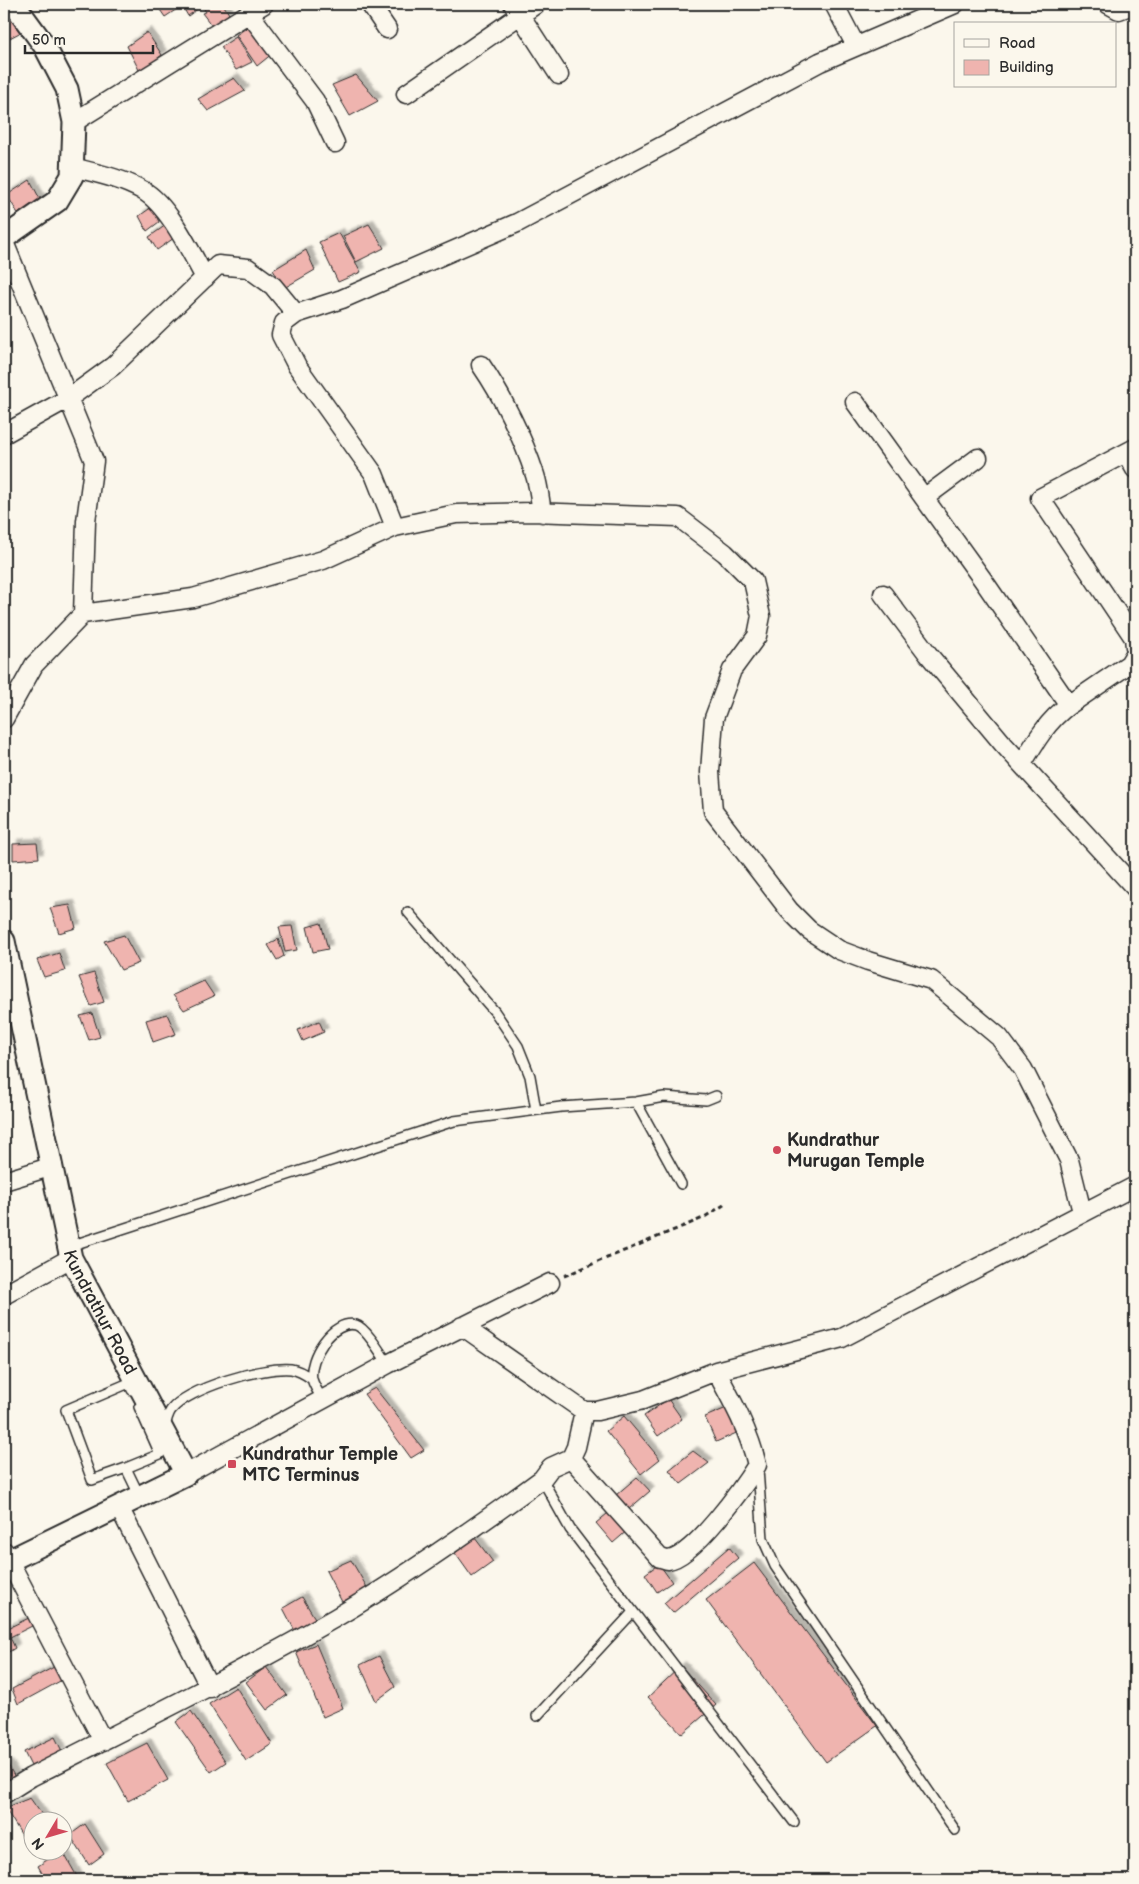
<svg xmlns="http://www.w3.org/2000/svg" width="1139" height="1884" viewBox="0 0 1139 1884" font-family="'Balsamiq Sans',sans-serif">
<style>
.building{fill:#efb4af;stroke:#2b2b2b;filter:url(#shadow)}
.lines{fill:none;stroke-linecap:round;stroke-linejoin:round}
.service-casing{stroke:#2b2b2b;stroke-width:12}
.minor-casing{stroke:#2b2b2b;stroke-width:21}
.tertiary-casing{stroke:#2b2b2b;stroke-width:25}
.path{stroke:#2b2b2b;stroke-width:3;stroke-dasharray:5 4;stroke-linecap:butt}
.service{stroke:#fbf7ec;stroke-width:9}
.minor{stroke:#fbf7ec;stroke-width:18}
.tertiary{stroke:#fbf7ec;stroke-width:21}
.poi-dot{fill:#d1495b;stroke:#fbf7ec;stroke-width:2}
.labels{text-anchor:middle;dominant-baseline:central;stroke-width:4.5;stroke-linejoin:round;paint-order:stroke}
.poi-label{font-size:18px;font-weight:bold;fill:#2b2b2b;stroke:#fbf7ec;text-anchor:start}
.street-label{font-size:18px;fill:#2b2b2b;stroke:#fbf7ec}
</style>
<defs>
<filter id="shadow"><feDropShadow dx="4.5" dy="-4.5" stdDeviation="1" flood-color="#0004"/></filter>
</defs>
<rect width="100%" height="100%" fill="#fbf7ec"/>
<filter id="ink" filterUnits="userSpaceOnUse"><feTurbulence type="fractalNoise" baseFrequency=".02" numOctaves="2"/><feDisplacementMap in="SourceGraphic" scale="10" xChannelSelector="R" yChannelSelector="G"/><feConvolveMatrix kernelMatrix="1 2 1 2 8 2 1 2 1" color-interpolation-filters="sRGB"/></filter>
<g filter="url(#ink)">
<path class="building" d="M156,4h21l3,3 -15,10z
M181,4h17l2,3 -12,9z
M201,4h22l6,10 -17,12 -10,-13 4,-1z
M15,17l8,14 -17,9 -2,-4v-14z
M252,24l21,29 -16,13 -21,-31z
M147,32l15,23 -22,17 -13,-26z
M236,37l16,25 -16,8 -15,-23z
M356,75l22,26 -28,15 -18,-31z
M234,78l11,13 -37,20 -10,-12z
M30,180l12,23 -22,14 -13,-22z
M152,207l7,15 -12,9 -8,-15z
M369,224l15,24 -28,14 -13,-26z
M166,225l8,13 -17,12 -8,-13z
M339,233l22,39 -23,10 -19,-40z
M306,250l9,20 -31,18 -11,-18z
M37,843l2,15 -26,2v-16z
M70,905l6,23 -17,5 -9,-25z
M321,923l7,26 -15,3 -6,-25z
M292,926l5,24 -12,2 -6,-25z
M124,935l15,28 -18,7 -17,-29z
M278,939l6,17 -7,4 -9,-15z
M59,953l6,18 -21,6 -7,-17z
M94,973l10,29 -13,4 -12,-29z
M204,981l10,15 -30,14 -11,-15z
M92,1013l8,24 -11,3 -9,-24z
M167,1014l9,20 -23,8 -7,-22z
M319,1021l5,11 -21,9 -5,-11z
M375,1388l49,62 -13,8 -47,-64z
M668,1399l14,20 -24,17 -14,-20z
M729,1407l12,24 -25,11 -11,-25z
M624,1416l36,43 -19,15 -35,-43z
M693,1451l16,12 -28,21 -12,-14z
M637,1477l13,14 -21,18 -13,-14z
M613,1509l16,20 -16,14 -17,-20z
M475,1538l18,24 -21,15 -17,-24z
M729,1547l9,11 -65,55 -9,-10z
M351,1560l17,29 -26,13 -16,-31z
M754,1563l123,163 -51,36 -120,-162z
M659,1564l13,18 -15,10 -12,-18z
M302,1597l14,23 -21,11 -12,-23z
M33,1616l5,7 -28,14 5,11 -11,7v-25z
M316,1644l27,64 -20,9 -27,-65z
M379,1656l16,31 -19,14 -16,-36z
M56,1666l6,14 -44,24 -6,-15z
M681,1666l35,39 -34,29 -34,-37z
M266,1667l21,28 -20,15 -21,-28z
M236,1687l36,57 -26,17 -37,-57z
M191,1711l35,51 -15,10 -35,-50z
M55,1737l7,14 -31,15 -7,-14z
M147,1743l21,37 -40,21 -21,-38z
M8,1765l8,14 -12,7v-19z
M30,1798l17,24h-15v17l-6,3 -21,-34z
M85,1824l19,30 -15,11 -19,-30z
M62,1850l17,30h-33l-8,-14z"/>
<g class="lines">
<g class="service-casing">
<path id="service" d="M408,912l87,100 23,34 12,30 6,34
M636,1102l45,82
M70,1246l384,-125 107,-14 75,-5 28,-5 42,3 10,-4
M132,1390l-3,-7 -63,27 26,70 34,-12 14,29
M323,1400c-4,-6 -9,-14 -11,-21 -4,-21 21,-60 44,-54 10,3 26,30 32,39
M165,1428c1,-6 2,-12 6,-18 17,-22 93,-44 120,-41 8,1 14,5 21,10
M126,1468l34,-14 -21,-47
M758,1469l5,70 12,27 180,264
M542,1479l28,50 224,293
M537,1716l96,-104"/>
</g>
<g class="minor-casing">
<path id="minor" d="M370,4l17,25
M513,4l46,71
M834,4l22,42
M1108,4l11,6 16,-6
M249,13l66,88 20,42
M406,94l130,-90
M74,122l190,-118
M72,167c23,6 49,11 70,23 26,14 49,62 63,88
M4,242l90,219 -8,60 -3,93
M481,365c22,32 42,73 54,110 4,12 5,26 7,38
M855,402l128,178 86,125c-21,15 -34,37 -47,59
M4,434l65,-36 44,-32 105,-101 30,3 25,18 23,28
M1135,448l-95,50 94,140 1,9
M1126,453l9,16
M924,498l54,-40
M395,527l-21,-53 -77,-108 -16,-31 3,-12 12,-9 46,-15 175,-76 303,-161 135,-58
M883,594l45,60 76,91 131,143
M1069,705l60,-41 6,-10
M4,719l30,-54 49,-51 110,-16 130,-38 72,-33 61,-13 75,-2 147,5 47,36 28,28 8,35 -4,20 -25,34 -18,48 -4,54 3,39 76,99 20,20 30,20 29,11 63,19 68,57 24,32 46,91 13,52
M4,1181l49,-15
M4,1295l67,-37
M462,1326l122,85h13l46,-11 73,-29 126,-33 293,-152
M571,1458l89,100c3,0 5,2 8,2 25,-2 76,-74 89,-95 -8,-34 -24,-63 -41,-94
M186,1474l202,-110 162,-81
M119,1507l91,181
M4,1551l99,190
M4,1794l27,-17c102,-52 205,-102 304,-159 72,-42 140,-90 207,-139l9,-12 20,-9 5,-11 8,-36"/>
</g>
<g class="tertiary-casing">
<g id="tertiary">
<path d="M4,238l53,-37 15,-25 2,-54 -7,-33 -23,-44 -30,-41"/>
<path id="s1" d="M4,941l67,317 115,216 -182,89"/>
</g>
</g>
<path class="path" d="M564,1276l139,-58 24,-15"/>
<use href="#service" class="service"/>
<use href="#minor" class="minor"/>
<use href="#tertiary" class="tertiary"/>
</g>
</g>
<g class="poi-dot">
<circle cx="777" cy="1150" r="5"/>
<rect x="227" y="1459" width="10" height="10" rx="2.5"/>
</g>
<g class="labels">
<g class="poi-label">
<text x="787" y="1140">Kundrathur<tspan x="787" dy="21">Murugan Temple</tspan></text>
<text x="242" y="1454">Kundrathur Temple<tspan x="242" dy="21">MTC Terminus</tspan></text>
</g>
<g class="street-label">
<text stroke="none"><textPath href="#s1" startOffset="385">Kundrathur Road</textPath></text>
</g>
</g>
<rect width="1139" height="1884" fill="none" stroke="#fbf7ec" stroke-width="20"/>
<rect x="10" y="10" width="1119" height="1864" fill="none" stroke="#2b2b2b" stroke-width="2" filter="url(#ink)"/>
<rect x="954" y="22" width="162" height="65" fill="#fbf7ec" stroke="#a8a59f"/>
<rect x="964" y="39" width="25" height="8" fill="#fbf7ec" stroke="#a8a59f"/>
<text x="999" y="48" font-size="15" fill="#2b2b2b">Road</text>
<rect x="964" y="60" width="25" height="15" fill="#efb4af" stroke="#a8a59f"/>
<text x="999" y="72" font-size="15" fill="#2b2b2b">Building</text>
<g transform="translate(48 1836) rotate(232)"><circle r="24" fill="#fbf7ec" stroke="#a8a59f"/>
<path d="M0-4L9 19L0 12L-9 19Z" fill="#d1495b"/>
<text y="-8" font-size="14" font-weight="bold" text-anchor="middle" fill="#2b2b2b">N</text>
</g>
<path d="M25 45v8h128v-8" fill="none" stroke="#2b2b2b" stroke-width="2.5"/>
<text x="32" y="45" font-size="15" fill="#2b2b2b" stroke="#fbf7ec" stroke-width="4" paint-order="stroke">50 m</text>
</svg>
